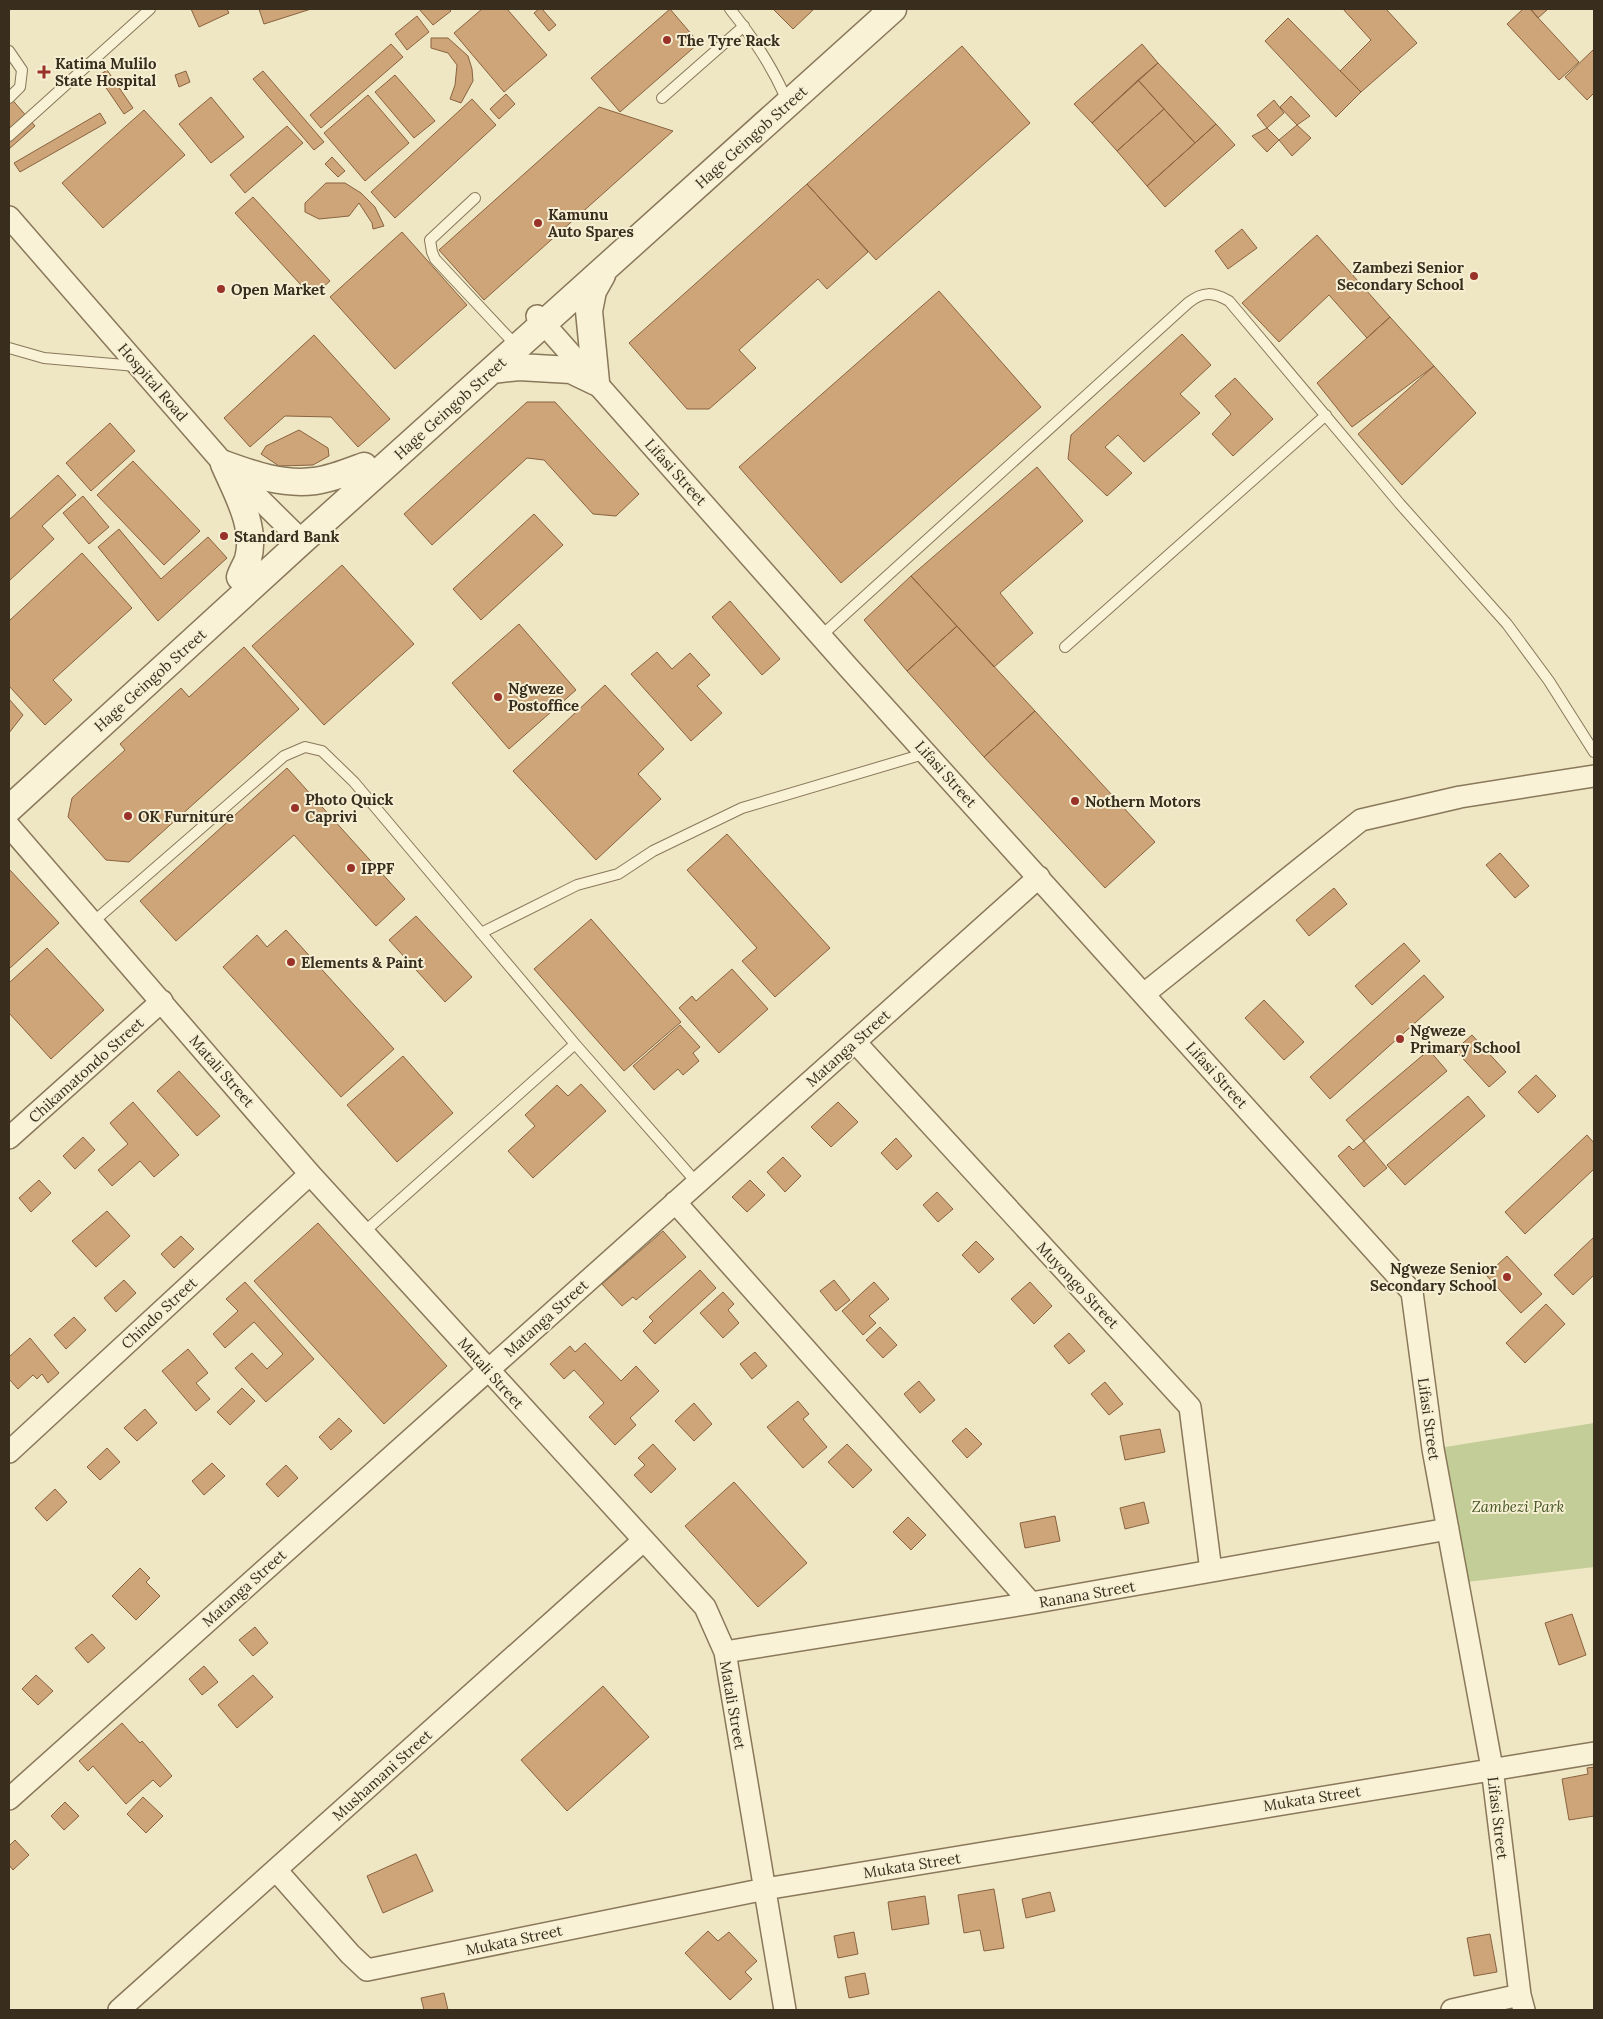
<svg xmlns="http://www.w3.org/2000/svg" width="1603" height="2019" viewBox="0 0 1603 2019" font-family="Lora,serif">
<style>
.green{fill:#c2cd97}
.building{fill:#cea479;stroke:#89633f}
.lines{fill:none;stroke-linecap:round;stroke-linejoin:round}
.service-casing{stroke:#89785a;stroke-width:12}
.minor-casing{stroke:#89785a;stroke-width:24}
.tertiary-casing{stroke:#89785a;stroke-width:29}
.service{stroke:#f9f2d7;stroke-width:10}
.minor{stroke:#f9f2d7;stroke-width:21}
.tertiary{stroke:#f9f2d7;stroke-width:26}
.poi-dot{fill:#993229;stroke:#f6efd3;stroke-width:2}
.labels{text-anchor:middle;dominant-baseline:central;stroke-width:4;stroke-linejoin:round;paint-order:stroke}
.poi-label{font-size:15px;font-weight:bold;fill:#392e1e;stroke:#f6efd3;text-anchor:start}
.street-label{font-size:15px;fill:#392e1e;stroke:#f6efd3}
.park-label{font-size:15px;font-style:italic;fill:#455624;stroke:#f6efd3}
</style>
<rect width="100%" height="100%" fill="#efe6c3"/>
<path class="green" d="M1594,1423v144l-136,16 -25,-134z"/>
<path class="building" d="M191,9h36l2,4 -30,14z
M259,9h52l-47,15z
M419,9h30l2,2 -18,14z
M482,9h25l40,46 -43,37 -50,-59z
M539,9h3l14,16 -7,6 -15,-18z
M670,9l29,34 -79,69 -29,-34z
M773,9h41l-21,20z
M1343,9h43l31,34 -56,49 -21,-21 31,-31z
M1523,9h7l49,53 -20,18 -52,-56z
M1531,9h17l-10,9z
M417,16l12,16 -22,18 -12,-16z
M1288,18l73,74 -25,25 -71,-76z
M431,38h17l20,18 4,13 1,12 -12,22 -11,-4 5,-14 2,-20 -9,-12 -17,-5z
M391,44l12,13 -82,71 -11,-13z
M1142,44l16,19 -66,60 -18,-19z
M962,46l68,77 -154,137 -69,-76z
M1594,49v44l-7,7 -22,-23z
M1158,63l58,61 -21,19 -57,-63z
M107,70l26,38 -9,6 -26,-38z
M186,71l4,11 -11,5 -4,-12z
M263,71l61,71 -10,8 -61,-71z
M395,75l40,46 -21,17 -39,-46z
M1138,80l26,29 -47,42 -25,-28z
M506,94l9,10 -16,15 -9,-10z
M368,95l41,48 -44,38 -41,-48z
M9,96l26,30 -26,23z
M1291,96l19,20 -13,9 -17,-18z
M211,97l33,40 -33,26 -32,-39z
M472,99l24,26 -101,93 -24,-26z
M1274,100l10,13 -17,15 -10,-13z
M599,107l74,24 -189,169 -45,-50z
M1164,109l31,34 -48,43 -30,-35z
M144,110l41,45 -82,73 -41,-45z
M100,113l6,10 -86,49 -6,-9z
M1216,124l19,21 -70,62 -18,-21z
M1297,125l14,13 -19,18 -13,-16z
M287,126l16,17 -58,50 -15,-18z
M1267,128l12,12 -12,12 -15,-16z
M332,157l13,14 -7,6 -13,-13z
M326,183h19l16,10 14,14 9,19 -11,3 -1,-6 -13,-20 -10,13 -30,3 -14,-7v-9z
M807,184l61,68 -41,37 -9,-10 -79,71 17,18 -47,41h-22l-58,-66z
M253,197l77,84 -18,16 -77,-84z
M1242,229l15,19 -29,21 -13,-18z
M402,232l65,73 -72,64 -65,-72z
M1317,235l73,82 -23,21 -38,-43 -50,47 -37,-39z
M939,291l102,116 -200,176 -102,-116z
M1390,317l44,49 -82,61 -35,-44z
M1182,334l29,31 -31,29 20,19 -56,49 -26,-27 -13,12 27,26 -25,23 -39,-37 3,-24z
M314,335l76,84 -32,28 -27,-30 -46,-1 -35,31 -26,-29z
M1434,366l42,47 -74,72 -44,-51z
M1235,378l38,41 -40,37 -21,-22 19,-20 -16,-18z
M527,402h28l84,92 -23,22 -23,-2 -49,-54 -17,-2 -95,87 -28,-31z
M110,423l25,28 -44,40 -25,-28z
M299,430l29,18 1,8 -16,9 -34,1 -18,-12 5,-8z
M133,461l67,70 -36,34 -67,-70z
M1037,467l46,54 -83,72 33,40 -39,34 -83,-91z
M58,475l18,20 -34,31 12,13 -45,42v-61z
M83,496l26,31 -20,17 -26,-31z
M534,514l29,31 -82,75 -28,-31z
M119,529l42,50 47,-42 19,21 -69,63 -60,-74z
M82,553l50,55 -79,72 19,20 -27,25 -36,-39v-65z
M342,565l72,79 -90,81 -72,-79z
M911,576l46,50 -50,45 -43,-51z
M730,601l50,58 -18,16 -50,-58z
M519,624l57,66 -67,59 -57,-66z
M957,626l78,85 -51,46 -77,-86z
M244,647l55,62 -170,153 -23,-2 -38,-43 4,-19 53,-48 -5,-6 61,-56 8,9z
M657,652l15,17 18,-16 20,22 -13,11 25,27 -31,28 -60,-67z
M605,685l59,64 -26,25 23,25 -65,61 -83,-89z
M9,699l14,16 -14,18z
M1035,711l120,131 -50,46 -121,-131z
M287,768l118,131 -29,27 -82,-91 -118,106 -36,-40z
M727,834l103,114 -55,49 -33,-36 15,-13 -70,-78z
M1500,853l29,33 -14,12 -29,-33z
M9,869l50,54 -50,46z
M1334,888l13,16 -38,32 -13,-16z
M416,916l56,61 -27,25 -56,-62z
M591,919l90,103 -57,49 -90,-102z
M286,930l108,119 -53,48 -118,-130 34,-32 10,12z
M1404,943l16,18 -48,44 -17,-19z
M47,948l57,62 -53,49 -42,-46v-30z
M732,969l36,40 -49,44 -40,-45 13,-12 4,5z
M1424,975l20,22 -114,102 -20,-22z
M1264,1000l40,42 -20,18 -39,-42z
M680,1025l20,22 -7,6 6,8 -16,14 -5,-6 -24,21 -21,-24z
M1472,1035l34,37 -17,15 -34,-37z
M1429,1050l18,21 -83,70 -18,-21z
M403,1056l50,57 -56,49 -50,-57z
M179,1071l41,45 -23,20 -40,-45z
M1536,1075l20,21 -18,17 -20,-21z
M581,1084l25,27 -73,67 -25,-27 27,-25 -10,-11 32,-30 11,11z
M1468,1096l17,20 -80,69 -18,-20z
M133,1102l46,53 -25,22 -14,-16 -28,25 -14,-16 30,-26 -18,-21z
M838,1102l20,20 -27,25 -20,-20z
M1587,1135l7,8v26l-69,65 -20,-22z
M83,1137l12,13 -20,19 -12,-13z
M896,1138l16,18 -15,14 -16,-17z
M1364,1141l23,27 -23,19 -26,-31 11,-10 4,4z
M783,1157l18,19 -16,16 -18,-20z
M39,1180l12,13 -20,19 -12,-14z
M750,1180l15,15 -18,17 -15,-15z
M937,1192l16,17 -15,13 -15,-17z
M107,1211l23,25 -34,31 -24,-26z
M318,1223l129,143 -63,58 -130,-143z
M663,1231l23,26 -50,43 -3,-3 -11,9 -20,-22z
M181,1236l13,13 -20,19 -13,-14z
M1594,1237v38l-21,20 -19,-20z
M976,1241l18,18 -15,14 -17,-18z
M1507,1256l35,38 -21,19 -35,-38z
M700,1270l16,18 -61,56 -12,-13 10,-10 -4,-4z
M124,1280l12,13 -20,19 -12,-14z
M834,1280l16,20 -14,11 -16,-20z
M245,1282l69,77 -48,43 -31,-34 17,-15 15,16 16,-15 -29,-32 -29,26 -12,-14 25,-23 -12,-12z
M874,1282l15,17 -20,17 7,7 -13,12 -21,-24z
M1030,1282l22,24 -18,18 -23,-25z
M723,1292l11,12 -6,6 11,13 -16,15 -23,-25z
M1546,1304l19,20 -40,39 -19,-20z
M74,1317l12,13 -20,19 -12,-14z
M880,1327l17,18 -14,13 -17,-18z
M1069,1333l16,18 -16,13 -15,-18z
M30,1338l29,35 -11,10 -6,-9 -5,5 -4,-4 -15,14 -9,-10v-22z
M585,1343l36,38 15,-15 23,25 -29,27 6,7 -21,20 -26,-28 15,-14 -30,-33 -10,9 -14,-15 20,-18 5,6z
M188,1349l20,24 -12,10 14,16 -14,12 -34,-40z
M755,1352l12,14 -15,13 -12,-15z
M919,1381l16,19 -15,13 -16,-19z
M1105,1382l18,22 -14,11 -18,-21z
M242,1388l13,13 -25,24 -13,-13z
M798,1401l11,13 -6,5 24,28 -24,21 -36,-41z
M694,1403l18,21 -18,17 -19,-20z
M145,1409l12,14 -20,18 -13,-13z
M339,1418l13,13 -21,19 -12,-13z
M966,1428l16,16 -15,14 -15,-17z
M1160,1429l5,23 -40,8 -5,-24z
M653,1444l23,25 -25,24 -17,-18 11,-10 -7,-7z
M847,1444l25,26 -19,18 -25,-26z
M107,1448l13,14 -20,18 -13,-13z
M212,1463l13,13 -21,19 -12,-14z
M286,1465l12,13 -20,19 -12,-13z
M734,1482l73,81 -49,44 -73,-81z
M55,1489l12,13 -20,19 -12,-13z
M1144,1502l5,21 -24,6 -5,-21z
M1055,1516l5,25 -35,7 -5,-25z
M908,1517l18,18 -15,15 -18,-18z
M140,1568l10,10 -4,4 14,14 -24,24 -24,-24z
M1572,1614l14,41 -27,10 -14,-42z
M255,1627l13,16 -15,13 -14,-16z
M92,1634l13,14 -17,15 -13,-15z
M204,1666l14,16 -16,13 -13,-16z
M36,1675l17,16 -15,14 -16,-16z
M253,1675l20,22 -36,31 -19,-23z
M603,1686l46,51 -82,74 -46,-51z
M122,1723l18,20 2,-2 30,35 -12,11 -7,-7 -27,24 -33,-38 -5,5 -9,-10z
M1594,1767v49l-25,4 -7,-41 26,-5 -1,-6z
M143,1797l20,19 -17,17 -19,-19z
M65,1802l14,14 -15,14 -13,-14z
M15,1840l14,15 -16,15 -4,-5v-19z
M416,1854l17,37 -50,22 -16,-37z
M994,1889l10,59 -20,3 -4,-21 -16,3 -6,-38z
M1050,1892l5,19 -29,7 -4,-19z
M925,1896l4,28 -37,6 -4,-28z
M708,1931l10,10 11,-9 28,29 -12,11 7,7 -22,21 -45,-47z
M854,1932l4,22 -20,4 -4,-22z
M1490,1934l7,38 -23,4 -7,-38z
M865,1973l4,21 -20,4 -4,-21z
M444,1993l4,17h-24l-3,-12z"/>
<g class="lines">
<g class="service-casing">
<path id="service" d="M730,9c21,26 40,54 54,85
M9,51l13,19 -2,17 -11,11
M662,98l82,-72
M9,136l141,-127
M475,198l-45,42 2,12 3,7 75,80
M9,348l35,10 92,8
M821,636l367,-333c15,-12 25,-11 41,-2l171,203 107,120 42,57 45,71
M1065,647l261,-232
M93,922l191,-166 21,-9 17,4 32,31 221,262 122,139
M481,933l96,-48 41,-11 35,-23 89,-43 185,-55
M364,1232l211,-188"/>
</g>
<g class="minor-casing">
<path id="minor" d="M9,217l215,247 78,77
M537,316l311,351 564,625 21,157 59,319 28,227 4,15
M9,826l301,348 395,433 20,45 60,358
M1144,994l217,-174 99,-23 134,-21
M855,1042l335,365 21,164
M9,1138l153,-137
M675,1202l356,401
M9,1452l301,-278
M725,1652l306,-49 417,-74
M9,1799l1030,-922
M276,1870l74,84 17,16 398,-81 829,-136
M119,2010l525,-470
M1452,2010l68,-15"/>
</g>
<g class="tertiary-casing">
<path id="tertiary" d="M492,370l27,-3 52,3 25,12 -7,-71 4,-20 9,-16
M224,464c30,11 59,21 91,17 16,-2 33,-9 49,-15
M224,464c12,28 33,63 24,95 -2,6 -6,12 -8,18
M9,809l293,-268 591,-532"/>
</g>
<use href="#service" class="service"/>
<use href="#minor" class="minor"/>
<use href="#tertiary" class="tertiary"/>
</g>
<g class="poi-dot">
<circle cx="667" cy="40" r="5"/>
<path d="M41.5 64.5h5v5h5v5h-5v5h-5v-5h-5v-5h5z"/>
<circle cx="538" cy="223" r="5"/>
<circle cx="1474" cy="276" r="5"/>
<circle cx="221" cy="289" r="5"/>
<circle cx="224" cy="536" r="5"/>
<circle cx="498" cy="697" r="5"/>
<circle cx="1075" cy="801" r="5"/>
<circle cx="295" cy="808" r="5"/>
<circle cx="128" cy="816" r="5"/>
<circle cx="351" cy="868" r="5"/>
<circle cx="291" cy="962" r="5"/>
<circle cx="1400" cy="1039" r="5"/>
<circle cx="1507" cy="1277" r="5"/>
</g>
<g class="labels">
<g class="poi-label">
<text x="677" y="40">The Tyre Rack</text>
<text x="55" y="63">Katima Mulilo<tspan x="55" dy="17">State Hospital</tspan></text>
<text x="548" y="214">Kamunu<tspan x="548" dy="17">Auto Spares</tspan></text>
<text x="1464" y="267" text-anchor="end">Zambezi Senior<tspan x="1464" dy="17">Secondary School</tspan></text>
<text x="231" y="289">Open Market</text>
<text x="234" y="536">Standard Bank</text>
<text x="508" y="688">Ngweze<tspan x="508" dy="17">Postoffice</tspan></text>
<text x="305" y="799">Photo Quick<tspan x="305" dy="17">Caprivi</tspan></text>
<text x="1085" y="801">Nothern Motors</text>
<text x="138" y="816">OK Furniture</text>
<text x="361" y="868">IPPF</text>
<text x="301" y="962">Elements &amp; Paint</text>
<text x="1410" y="1030">Ngweze<tspan x="1410" dy="17">Primary School</tspan></text>
<text x="1497" y="1268" text-anchor="end">Ngweze Senior<tspan x="1497" dy="17">Secondary School</tspan></text>
</g>
<g class="street-label">
<text transform="translate(751 137) rotate(-42)">Hage Geingob Street</text>
<text transform="translate(153 382) rotate(49)">Hospital Road</text>
<text transform="translate(450 408) rotate(-42)">Hage Geingob Street</text>
<text transform="translate(676 472) rotate(48)">Lifasi Street</text>
<text transform="translate(150 680) rotate(-42)">Hage Geingob Street</text>
<text transform="translate(946 774) rotate(48)">Lifasi Street</text>
<text transform="translate(848 1048) rotate(-42)">Matanga Street</text>
<text transform="translate(86 1070) rotate(-42)">Chikamatondo Street</text>
<text transform="translate(222 1071) rotate(49)">Matali Street</text>
<text transform="translate(1217 1075) rotate(48)">Lifasi Street</text>
<text transform="translate(1078 1285) rotate(47)">Muyongo Street</text>
<text transform="translate(159 1313) rotate(-43)">Chindo Street</text>
<text transform="translate(546 1318) rotate(-42)">Matanga Street</text>
<text transform="translate(491 1373) rotate(48)">Matali Street</text>
<text transform="translate(1429 1419) rotate(82)">Lifasi Street</text>
<text transform="translate(244 1588) rotate(-42)">Matanga Street</text>
<text transform="translate(1087 1594) rotate(-10)">Ranana Street</text>
<text transform="translate(733 1705) rotate(80)">Matali Street</text>
<text transform="translate(382 1775) rotate(-42)">Mushamani Street</text>
<text transform="translate(1312 1798) rotate(-9)">Mukata Street</text>
<text transform="translate(1498 1818) rotate(83)">Lifasi Street</text>
<text transform="translate(912 1865) rotate(-9)">Mukata Street</text>
<text transform="translate(514 1940) rotate(-12)">Mukata Street</text>
</g>
<g class="park-label">
<text x="1518" y="1506">Zambezi Park</text>
</g>
</g>
<rect width="1603" height="2019" fill="none" stroke="#392e1e" stroke-width="20"/>
</svg>
